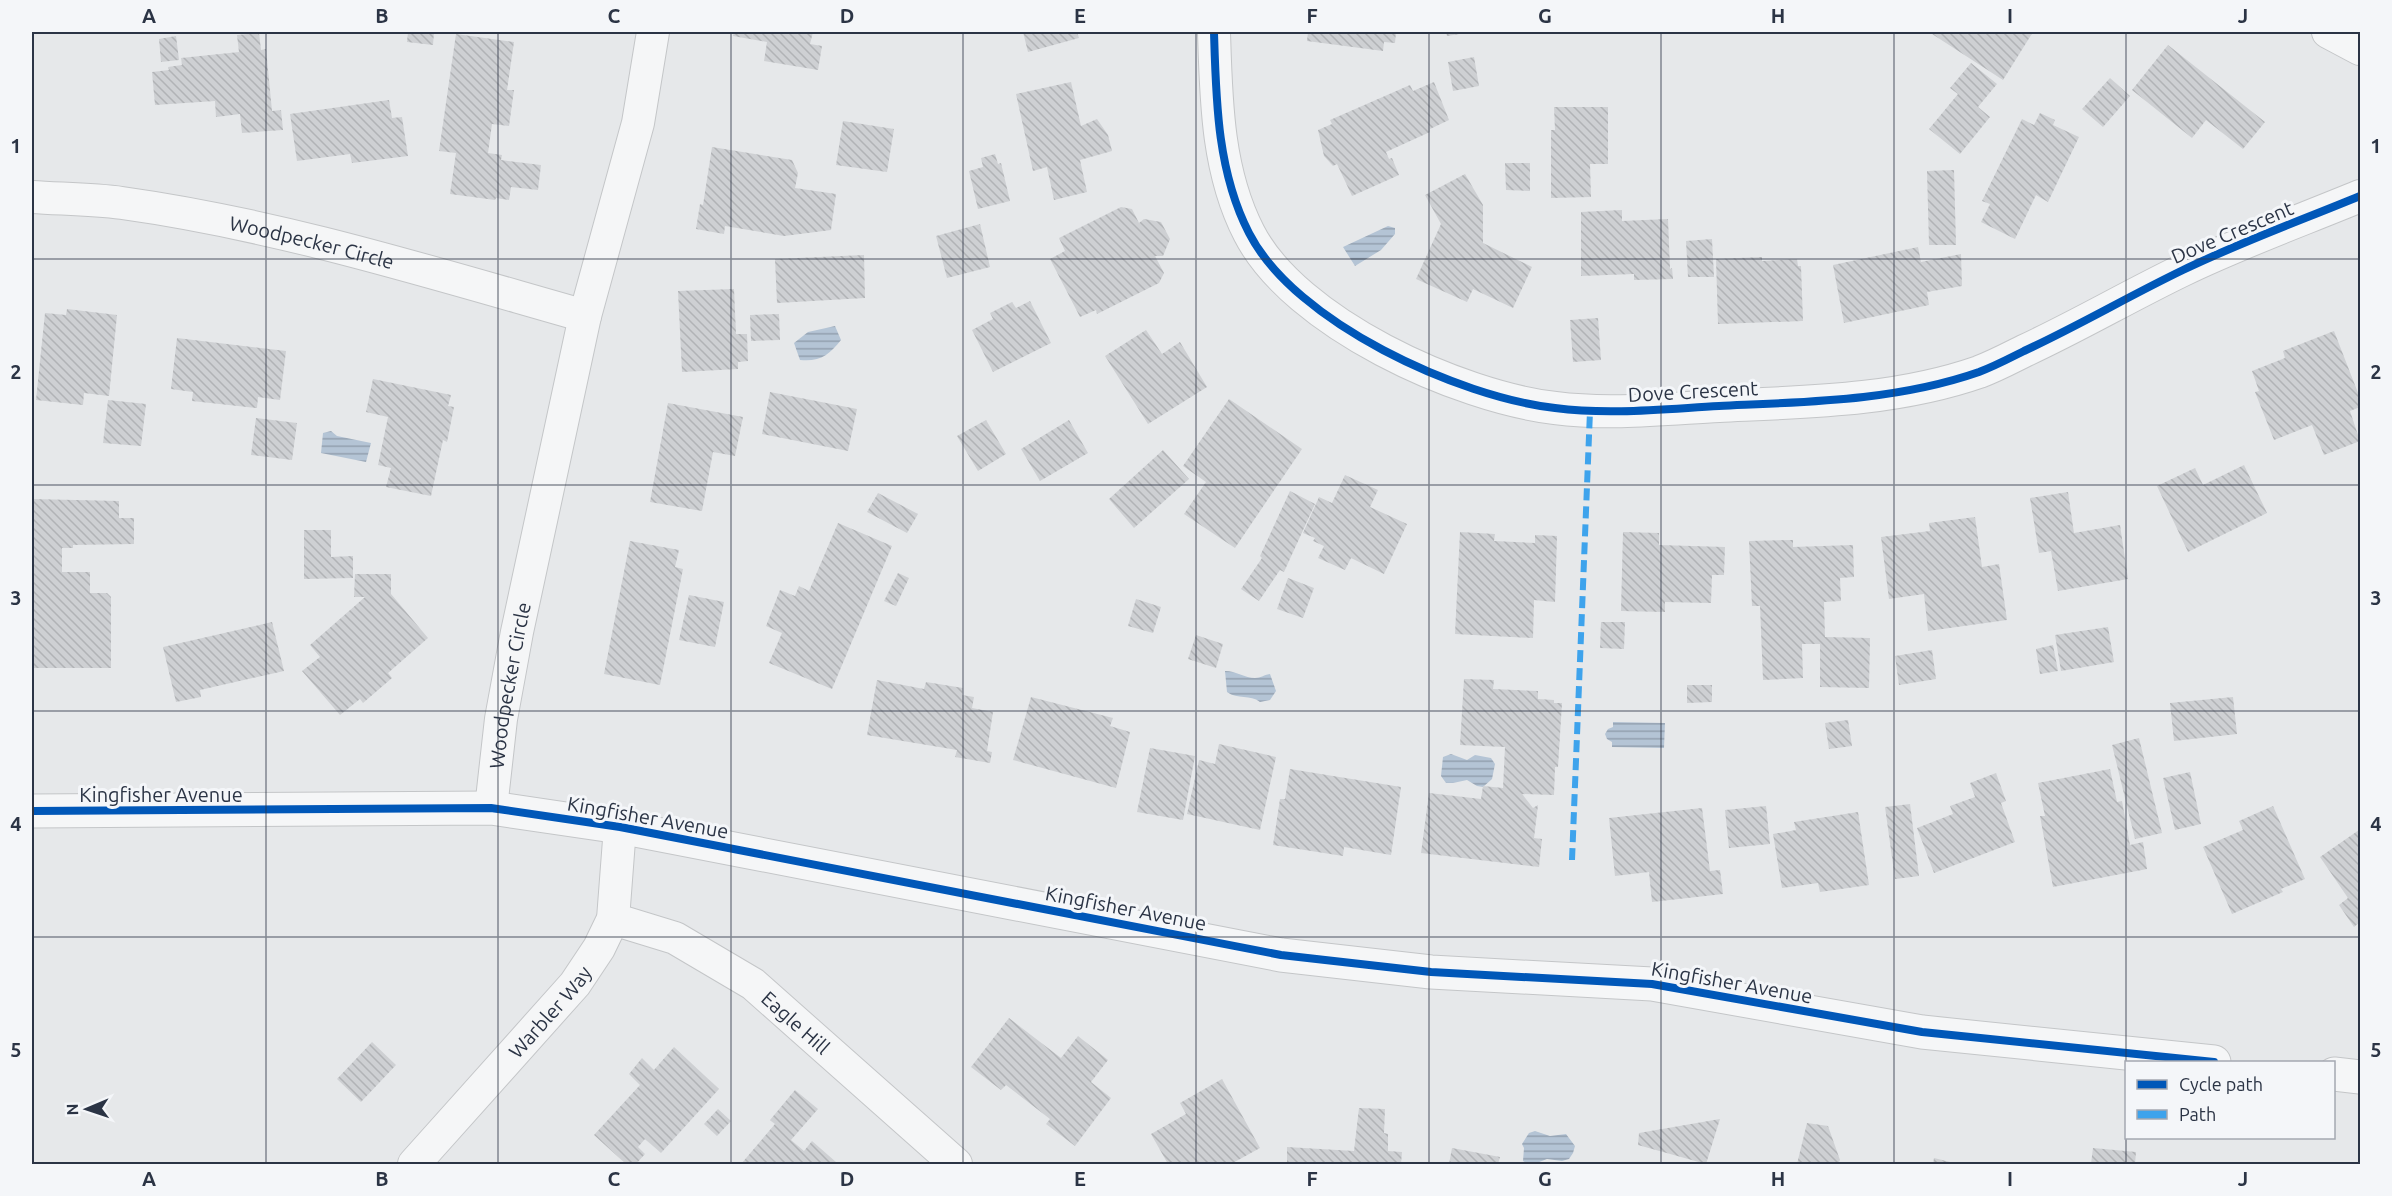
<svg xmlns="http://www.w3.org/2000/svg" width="2392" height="1196" viewBox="0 0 2392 1196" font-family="Ubuntu,sans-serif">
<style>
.water{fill:url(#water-rules)}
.building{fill:url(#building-back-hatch)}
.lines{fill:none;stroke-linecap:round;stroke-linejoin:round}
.minor-casing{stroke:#c4c6c8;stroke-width:34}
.tertiary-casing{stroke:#c4c6c8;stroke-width:35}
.minor{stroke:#f5f6f7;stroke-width:32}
.tertiary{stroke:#f5f6f7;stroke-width:33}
.quiet{stroke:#3ea3ec;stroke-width:6;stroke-dasharray:12 6;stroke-linecap:butt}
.cycleway-casing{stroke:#f4f6f9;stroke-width:11}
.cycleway{stroke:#0057b8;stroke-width:8}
.grid{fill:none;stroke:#2b3445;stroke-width:1.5;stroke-opacity:0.55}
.labels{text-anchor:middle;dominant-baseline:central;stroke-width:6;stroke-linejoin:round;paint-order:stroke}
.street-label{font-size:20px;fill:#2b3445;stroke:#f4f6f9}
.neatline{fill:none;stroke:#2b3445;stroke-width:2}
.grid-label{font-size:20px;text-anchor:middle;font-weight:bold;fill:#2b3445}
</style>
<defs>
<pattern id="water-rules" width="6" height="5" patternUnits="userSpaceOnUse" patternTransform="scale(1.5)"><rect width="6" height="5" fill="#b4c4d5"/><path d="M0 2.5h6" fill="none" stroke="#93a0af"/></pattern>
<pattern id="building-back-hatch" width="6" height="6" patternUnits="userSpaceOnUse" patternTransform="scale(1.5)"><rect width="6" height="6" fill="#ced0d3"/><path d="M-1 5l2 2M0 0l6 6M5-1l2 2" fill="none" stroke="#b1b3b6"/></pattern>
</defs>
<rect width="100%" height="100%" fill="#e6e8ea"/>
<path class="water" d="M1388,226l7,2v6l-14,16 -26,16 -12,-19z
M835,326l6,14c-12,15 -21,22 -41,20l-6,-17 14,-11z
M331,431l6,5 34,7 -5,19 -45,-9 2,-20z
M1225,671c11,0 20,7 30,7 6,0 8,-3 15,-4l6,17 -6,9 -10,2c-10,-8 -22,-2 -33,-10z
M1613,722l52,1 -1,25 -52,-1v-5l-5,-3 -2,-5 3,-5 5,-2z
M1451,754l16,6 8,-5 16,3 4,6 -3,15 -9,8 -6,-1 -10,-6 -14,3h-7l-5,-7 2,-19z
M1535,1131l15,5 16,-2 9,12 -2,7 -4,6 -7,2 -15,-2 -13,5h-6l-5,-3 1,-13 -2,-4 7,-11z"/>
<path class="building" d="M408,32h26l-1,13 -26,-3z
M734,32h79l-3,12 12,2 -4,24 -54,-9 3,-19 -34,-6z
M1023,32h54l2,6 -51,14z
M1308,32h88l-1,11 -11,-1 -1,9 -76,-10z
M1446,32h20v1l-19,3z
M1929,32h104l-30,48z
M259,33l2,17 5,-1 6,62 9,-1 2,20 -41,3 -2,-19 -24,3 -1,-16 -60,4 -3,-33 17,-2 -1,-3 14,-2 -1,-7 58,-6 -2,-17z
M456,34l58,8 -7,48h7l-5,36 -17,-2 -4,29 14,2 -1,5 40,5 -3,25 -27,-3 -2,13 -13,-2 -1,2 -45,-6 6,-41 -17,-2z
M176,36l3,24 -18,2 -2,-23z
M2168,45l97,77 -22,27 -37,-29 -14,18 -60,-48z
M1474,57l5,29 -26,5 -5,-29z
M1971,63l26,21 -19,23 12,10 -30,37 -31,-25 29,-35 -8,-6z
M2110,78l20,18 -27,31 -21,-18z
M1071,82l10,44 16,-7 11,16 4,16 -32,9 7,32 -33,8 -7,-33 -14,4 -17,-77z
M1434,82l15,38 -19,9v3l-44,20 3,7 3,-1 7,17 -47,21 -15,-32 -4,2 -9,-10 -6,-26 14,-6 -2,-4 80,-35 3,6z
M389,100l3,18 10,-1 6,39 -56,7 -2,-9 -53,7 -7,-47z
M1554,107h54v57h-18l1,33 -40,1v-68h4z
M2040,113l15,7 -2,5 26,12 -31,65 -12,-7 -21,44 -34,-17 9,-18 -8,-3 40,-82 12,6z
M843,121l51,8 -7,43 -51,-7z
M712,147l80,13 6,13 -3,15 41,6 -5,36 -47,6 -59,-10 -1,8 -28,-5 4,-25 3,1z
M995,154l3,10 3,-1 9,38 -32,8 -9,-38 14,-4 -2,-9z
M1505,163h25v28l-24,-1z
M1954,170l2,75h-27l-2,-74z
M1465,174l18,31v38l49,24 -19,41 -40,-19 -6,13 -51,-23 25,-55 -16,-29z
M1121,207l11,2 7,14 5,-4 17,3 9,17 -7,17h-8l9,17 -5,10 -62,31 -1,-4 -16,7 -30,-58 15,-8 -6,-13z
M1622,210v11l46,-2 2,50 2,-1 1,11 -39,1v-6l-53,2v-64z
M980,224l10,43 -43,11 -11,-42z
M1712,239l2,38h-26l-2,-36z
M1918,247l3,15 40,-8 1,32 -35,6 2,13 -85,18 -11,-58z
M864,255l1,43 -88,5 -2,-44z
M1762,257v4l35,-2 1,7h3l2,55 -85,3 -2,-65z
M734,289l2,45h11l1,27 -10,1v7l-56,3 -4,-81z
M1030,301l21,42 -58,29 -21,-42 21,-11 -3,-6 22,-11 4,6z
M67,309l50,6 -8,81 -25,-3 -1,12 -47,-5 9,-87 21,2z
M779,314l1,26 -29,1 -1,-26z
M1598,318l3,42 -28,2 -3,-42z
M1146,330l16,24 18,-12 27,45 -59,37 -43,-68z
M2334,331l26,67v9l-10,4 10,30 -36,14 -12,-30 -38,15 -19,-48 4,-1 -7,-20 33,-13 -2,-7z
M177,338l109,13 -6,49 -22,-3 -1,11 -65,-7 1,-9 -22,-3z
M373,379l78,16 -3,11 6,1 -7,35 -4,-2 -12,56 -45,-9 5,-19 -13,-3 10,-48 -22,-5z
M770,392l87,17 -9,42 -86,-17z
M1229,399l73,50 -67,99 -51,-34 22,-32 -23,-16z
M108,400l38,4 -5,42 -38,-3z
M668,403l75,14 -8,39 -22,-4 -11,59 -52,-9z
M256,418l41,5 -5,37 -41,-5z
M986,420l20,34 -28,17 -21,-35z
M1069,420l19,33 -48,28 -19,-32z
M1163,450l26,29 -55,49 -25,-29z
M2244,465l23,48 -79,39 -31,-66 38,-18 8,17z
M1345,475l33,15 -8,17 37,17 -23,50 -33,-16 -6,12 -27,-12 6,-12 -11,-5 2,-3 -12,-5 16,-36 13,6z
M1290,491l25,13 -31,68 -4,-2 -21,31 -18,-12 21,-31 -2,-2z
M2068,492l6,41 46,-8 8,54 -70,12 -7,-40 -12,2 -9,-55z
M878,493l40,21 -11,19 -40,-21z
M32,499l87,2v17h15v26l-61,1v3h-11v24h28v21h17l4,4v71h-79z
M1975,517l7,50 17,-3 8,56 -79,11 -4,-37 -35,5 -8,-62 49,-6 -1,-8z
M838,523l54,23 -60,143 -63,-26 13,-30 -16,-7 14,-36 15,6 4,-10 10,5z
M304,530h27v27l22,-1v22l-49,1z
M1460,532l35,2 -1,7 41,2v-8l22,1 -2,66 -21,-2 -1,38 -78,-4z
M1623,532l36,1v12l66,2 -1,28h-12l-1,28 -46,-1v10l-44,-1z
M1793,540v7l60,-2 1,32 -14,1 1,23 -17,1 1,35 45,1 -1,50 -49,-1v-43h-18l1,34 -40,2 -3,-74h-8l-3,-65z
M630,541l49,9 -4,17 8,2 -23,116 -56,-11z
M898,573l11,5 -13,28 -12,-5z
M355,574h36v20l37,44 -40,35 4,5 -29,25 -3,-4 -20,16 -38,-44 18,-14 -10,-12 55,-48h-11z
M1288,578l26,10 -11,30 -26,-9z
M689,595l35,7 -9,45 -36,-7z
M1136,599l25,8 -8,26 -25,-7z
M272,622l12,49 -84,19 1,7 -25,5 -13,-55z
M1601,622h24l-1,27 -24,-1z
M2108,627l6,35 -53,9 -6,-36z
M1196,635l27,9 -7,24 -28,-9z
M2053,645l5,26 -18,3 -4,-25z
M1932,650l4,29 -37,6 -4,-29z
M1464,679l30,1 -1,9 45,2v8l16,1v3h8l-4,64h-3l-1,28 -32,-1 11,14 5,-3 -4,33 8,1 -3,28 -118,-14 8,-60 52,6 2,-13 20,2 2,-41 -45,-2z
M877,680l47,9 2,-7 37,6 -1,7 12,2 -2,11 21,4 -6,39 5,1 -2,11 -35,-6 2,-7 -90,-15z
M1687,685h25v17l-25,1z
M1031,697l82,21 -3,8 20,6 -14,56 -103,-28z
M2233,697l4,37 -63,7 -4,-38z
M1848,720l4,26 -23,3 -4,-26z
M2139,738l23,95 -27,6 -23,-94z
M1219,744l57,13 -16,73 -73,-16 12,-54 16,4z
M1150,748l45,8 -12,64 -46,-8z
M1290,769l111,18 -10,68 -47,-8 -1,9 -70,-11 7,-46h5z
M2110,769l7,33 5,-1 8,44 13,-3 4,27 -94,18 -13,-71h5l-7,-33z
M2190,772l11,52 -26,6 -12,-52z
M1996,773l10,28 -5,2 14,39 -81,31 -17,-45 36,-14 -3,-8 25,-9 -5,-14z
M1910,804l9,72 -24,3 -10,-72z
M1766,806l4,38 -41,4 -4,-38z
M2273,806l32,73 -24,10 2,3 -51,22 -29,-67 40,-17 -4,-9z
M1702,808l8,63 10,-1 3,24 -71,8 -3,-30 -34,4 -6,-58z
M1858,812l11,73 -49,7 -2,-9 -36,5 -9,-54 23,-4 -2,-8z
M2359,830l1,3v89l-6,5 -15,-22 9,-7 -28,-41z
M1009,1018l52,40 17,-22 30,24 -17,22 20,16 -36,48 -29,-22 4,-5 -44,-34 -5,5 -30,-23z
M372,1042l24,23 -35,37 -24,-23z
M674,1047l45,42 -58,64 -16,-14 -7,8 7,7 -9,10h-10l-32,-29 46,-50 -11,-11 13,-16 12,12z
M1222,1079l38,69 -29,16h-15l-1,-1 -4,1h-43l-17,-30 35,-20 -6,-11z
M795,1090l23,19 -27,31 13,11 8,-10 24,21 -2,2h-93l34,-40 -5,-4z
M1359,1108l26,1 -1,24 4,1v17l14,1 -1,12h-114v-17l67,4z
M718,1109l13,12 -14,15 -13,-12z
M1720,1119l-14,45 -68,-19 1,-12z
M1807,1123l21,3 12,34 -2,4h-41z
M1452,1148l48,9 -2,7h-49z
M2093,1148l43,4 -1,12h-44z
M1934,1158l24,6h-25z"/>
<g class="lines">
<g class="minor-casing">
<g id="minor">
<path d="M1214,32c2,67 3,139 35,201 46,90 210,164 306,175 54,7 109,1 164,-2 87,-4 177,-5 260,-34 16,-6 31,-14 45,-21 54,-25 105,-55 159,-81 58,-28 119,-50 177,-74"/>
<path d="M2328,32l32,17"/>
<path id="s1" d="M32,197c29,2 60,2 90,6 158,22 311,70 463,113"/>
<path id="s2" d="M491,808l10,-89 16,-87 68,-316 53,-193 15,-91"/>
<path id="s3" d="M613,919l62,19 78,46 203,180"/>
<path id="s4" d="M414,1164l161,-180 24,-36 14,-29 7,-92"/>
</g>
</g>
<g class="tertiary-casing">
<path id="tertiary" d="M32,811l459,-3 129,19 661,128 150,17 221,12 270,48 292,30
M2334,1074l26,3"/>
</g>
<use href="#minor" class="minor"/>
<use href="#tertiary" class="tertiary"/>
<path class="quiet" d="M1572,860l18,-449"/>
<g class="cycleway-casing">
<path id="cycleway" d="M1214,32c2,67 3,139 35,201 46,90 210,164 306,175 54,7 109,1 164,-2 87,-4 177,-5 260,-34 16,-6 31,-14 45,-21 54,-25 105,-55 159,-81 58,-28 119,-50 177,-74
M32,811l459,-3 129,19 661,128 150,17 221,12 270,48 292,30"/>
</g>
<use href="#cycleway" class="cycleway"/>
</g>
<path class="grid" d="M266,32v1132M498,32v1132M731,32v1132M963,32v1132M1196,32v1132M1429,32v1132M1661,32v1132M1894,32v1132M2126,32v1132M32,259h2328M32,485h2328M32,711h2328M32,937h2328"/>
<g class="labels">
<g class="street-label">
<text transform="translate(2232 232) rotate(-23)">Dove Crescent</text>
<text stroke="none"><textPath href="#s1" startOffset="284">Woodpecker Circle</textPath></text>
<text transform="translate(1693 391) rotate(-3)">Dove Crescent</text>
<text stroke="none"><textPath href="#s2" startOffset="124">Woodpecker Circle</textPath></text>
<text x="161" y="794">Kingfisher Avenue</text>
<text transform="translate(648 817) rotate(10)">Kingfisher Avenue</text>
<text transform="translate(1126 908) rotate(11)">Kingfisher Avenue</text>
<text transform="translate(1732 982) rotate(10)">Kingfisher Avenue</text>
<text stroke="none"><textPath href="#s4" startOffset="204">Warbler Way</textPath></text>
<text stroke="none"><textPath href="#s3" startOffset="213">Eagle Hill</textPath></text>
</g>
</g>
<rect width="2392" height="1196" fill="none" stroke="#f4f6f9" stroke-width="66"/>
<rect x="2125" y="1061" width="210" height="78" fill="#f4f6f9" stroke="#a4a8b1" stroke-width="1.5"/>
<rect x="2137" y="1080" width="30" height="9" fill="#0057b8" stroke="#a4a8b1" stroke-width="1.5"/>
<text x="2179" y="1091" font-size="18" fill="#2b3445">Cycle path</text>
<rect x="2137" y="1110" width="30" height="9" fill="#3ea3ec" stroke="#a4a8b1" stroke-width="1.5"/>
<text x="2179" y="1121" font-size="18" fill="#2b3445">Path</text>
<g transform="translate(87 1109) rotate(268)" stroke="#f4f6f9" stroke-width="4.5" paint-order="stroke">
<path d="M0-4.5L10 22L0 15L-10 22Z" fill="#2b3445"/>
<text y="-9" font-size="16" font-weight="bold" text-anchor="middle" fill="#2b3445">N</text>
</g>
<rect x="33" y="33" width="2326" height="1130" class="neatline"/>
<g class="grid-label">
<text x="149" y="23">A</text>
<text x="382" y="23">B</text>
<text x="614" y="23">C</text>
<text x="847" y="23">D</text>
<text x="1080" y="23">E</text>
<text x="1312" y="23">F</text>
<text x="1545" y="23">G</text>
<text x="1778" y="23">H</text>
<text x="2010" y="23">I</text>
<text x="2243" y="23">J</text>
<text x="16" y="153">1</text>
<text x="2376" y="153">1</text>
<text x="16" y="379">2</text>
<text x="2376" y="379">2</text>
<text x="16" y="605">3</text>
<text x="2376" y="605">3</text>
<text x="16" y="831">4</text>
<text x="2376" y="831">4</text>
<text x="16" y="1057">5</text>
<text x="2376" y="1057">5</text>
<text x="149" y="1186">A</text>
<text x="382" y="1186">B</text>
<text x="614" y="1186">C</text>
<text x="847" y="1186">D</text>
<text x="1080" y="1186">E</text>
<text x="1312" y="1186">F</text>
<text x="1545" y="1186">G</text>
<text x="1778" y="1186">H</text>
<text x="2010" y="1186">I</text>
<text x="2243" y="1186">J</text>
</g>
</svg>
